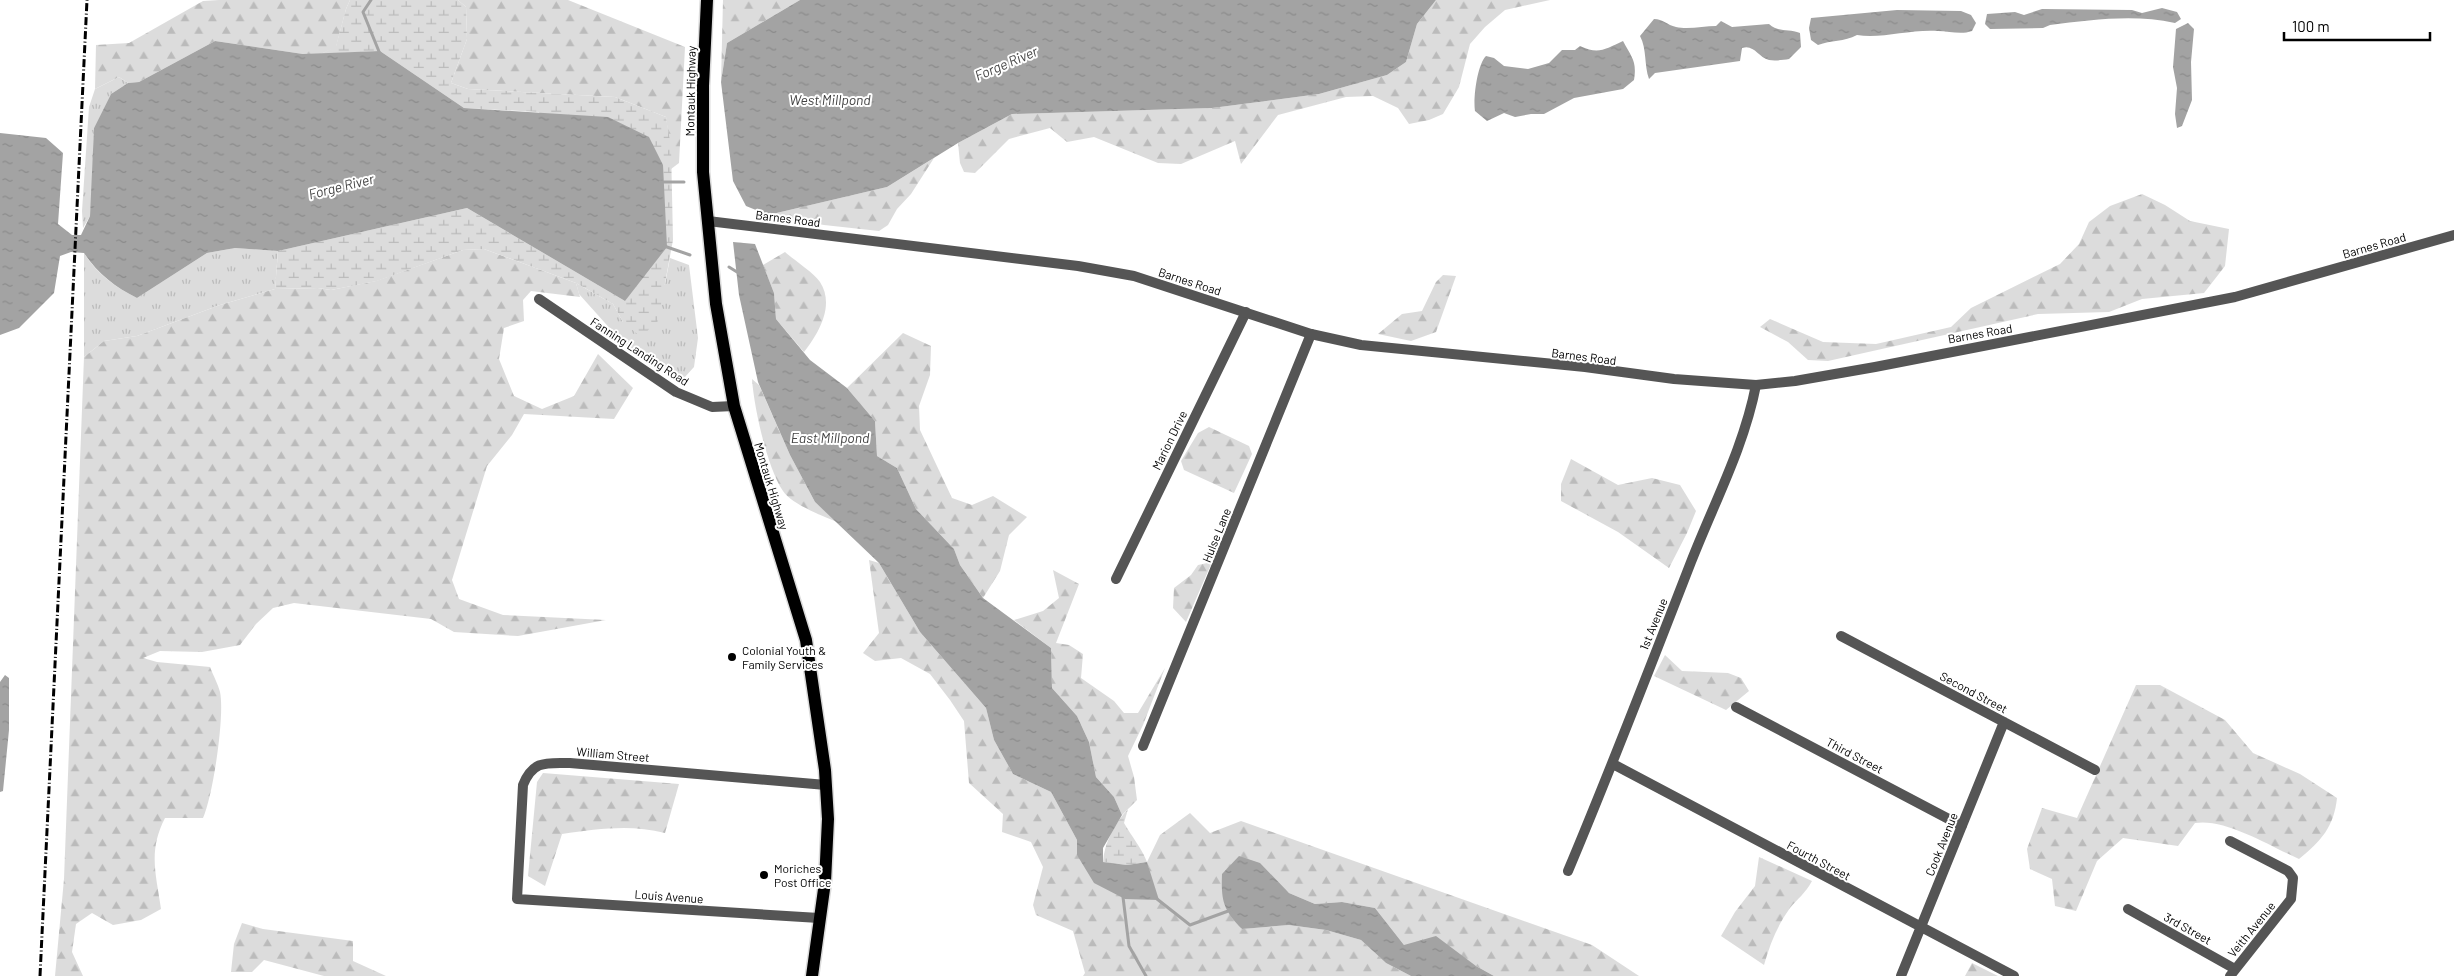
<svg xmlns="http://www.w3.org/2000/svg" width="2454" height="976" viewBox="0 0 2454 976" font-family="Barlow,sans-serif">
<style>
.grass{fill:url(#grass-tufts)}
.forest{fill:url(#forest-firs)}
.wetland{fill:url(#wetland-marsh)}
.water{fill:url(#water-ripples)}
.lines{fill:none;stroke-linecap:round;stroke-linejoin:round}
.stream{stroke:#a3a3a3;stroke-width:3}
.primary-casing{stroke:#dbdbdb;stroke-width:15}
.minor{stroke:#555;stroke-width:10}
.tertiary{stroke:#555;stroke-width:10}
.primary{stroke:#000;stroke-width:12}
.rail{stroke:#000;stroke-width:3;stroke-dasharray:8 2.5 1 2.5;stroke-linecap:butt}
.poi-dot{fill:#000;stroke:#fff;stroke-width:2}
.labels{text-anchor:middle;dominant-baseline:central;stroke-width:4;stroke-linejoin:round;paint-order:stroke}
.street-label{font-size:12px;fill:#000;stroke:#fff}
.poi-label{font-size:12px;fill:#000;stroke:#fff;text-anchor:start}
.water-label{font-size:14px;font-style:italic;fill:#444;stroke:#fff}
</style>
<defs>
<pattern id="grass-tufts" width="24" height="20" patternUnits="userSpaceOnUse" patternTransform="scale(1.25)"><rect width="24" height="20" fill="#dcdcdc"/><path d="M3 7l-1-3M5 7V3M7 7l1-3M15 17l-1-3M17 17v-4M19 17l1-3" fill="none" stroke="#bbb"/></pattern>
<pattern id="forest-firs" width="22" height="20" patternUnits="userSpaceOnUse" patternTransform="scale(1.25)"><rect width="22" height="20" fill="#dcdcdc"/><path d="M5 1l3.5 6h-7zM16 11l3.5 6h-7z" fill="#bbb"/></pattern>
<pattern id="wetland-marsh" width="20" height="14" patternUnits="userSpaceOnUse" patternTransform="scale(1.25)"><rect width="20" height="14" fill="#dcdcdc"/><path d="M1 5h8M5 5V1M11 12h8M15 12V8" fill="none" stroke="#bbb"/></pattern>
<pattern id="water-ripples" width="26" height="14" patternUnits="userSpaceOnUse" patternTransform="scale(1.25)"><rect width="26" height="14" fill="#a3a3a3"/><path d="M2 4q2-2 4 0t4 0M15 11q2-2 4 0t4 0" fill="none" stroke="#8b8b8b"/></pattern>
</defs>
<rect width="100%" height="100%" fill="#fff"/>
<path class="grass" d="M119,77l9,6 -17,11 -17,34 -2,66 -2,22 -7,12 -1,-17 7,-104 6,-18z
M235,248l43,3 -3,38 -55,16 -83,31 -33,5 -20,16v-104c13,21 31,34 53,45l70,-45z
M670,258l19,7 9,73 -4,29 -10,11 -53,-26 -52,-58 -3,-11 37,21 10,18 42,-38z"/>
<path class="forest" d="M219,0h131l-4,9 -10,38 -15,7h-18l-88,-13 -76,41 -11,1 -9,-6 -24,12 1,-44 33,-2 74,-42z
M458,0h110l117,47 -6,116 -8,6 -1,-22 -4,-30 -51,-20 -147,-8 -17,-6 16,-44 -1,-32z
M723,0h77l-73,43 -6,39z
M1436,0h114l-45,10 -20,17 -15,17 -11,43 -16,27 -14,6 -20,4 -11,-16 -25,-12 -27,1 -68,18 -37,49 -6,-23 -54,23 -23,-1 -64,-26 -27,5 -17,-14 -41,11 -34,34 -11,-1 -4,-9 -2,-20 54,-29 200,-6 107,-14 68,-19 19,-13 11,-38z
M934,158l-23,36 -14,15 -9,16 -9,6 -55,-6 -56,-10 119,-28z
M2142,194l23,11 25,16 39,8 -4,37 -21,27 -62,6 -33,13 -71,2 -210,47 -20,-1 -20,-18 -28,-15 10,-8 53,23 53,2 75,-17 20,-19 89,-44 19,-20 10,-22 21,-16z
M484,249l92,34 4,14 -49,-6 -8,9 1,21 -20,7 -5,31 15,37 28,13 32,-13 24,-42 35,34 -19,31 -90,-5 -12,21 -25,31 -35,114 7,19 44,16 103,5 -88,16 -64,-4 -23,-13 -137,-16 -21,5 -17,16 -16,21 -38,7 -42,-1 -17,7 14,4 53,5c3,8 8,17 10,25 5,23 -7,104 -17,126h-38c-17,33 -9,56 -4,91l-20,11 -28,5 -21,-12 -16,11 -4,28 11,24h-28l9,-97 20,-522 20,-16 33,-5 83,-31 55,-16 43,-1 13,2 45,-9 87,-31z
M785,252c9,8 29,21 35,30 15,23 -1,51 -16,70l-28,-33 -2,-26 -11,-28z
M1443,275l13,1 -20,56 -25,9 -33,-7 24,-20 20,-3 14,-29z
M903,333l28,13 -1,29 -11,31 1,24 32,68 20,7 21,-9 34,21 -18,18 -9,36 -17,27 -23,-33 -6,-16 -38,-40 -19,-41 -20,-12 -2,-35 -28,-33z
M752,379l7,6 31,70 25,47 22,20c-14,-6 -46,-18 -54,-31 -16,-24 -29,-83 -31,-112z
M1209,427l40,19 3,8 -18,39 -50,-23 -3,-9 17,-28z
M1571,459l47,26 34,-7 28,7 16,26 -9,22 -18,35 -51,-36 -57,-31v-17z
M869,560l10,3 41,69 66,76 8,32 19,34 38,18 26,48v15l76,30 -6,-23 13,-27 30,-22 20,20 31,-12 351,124 47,31h-145l-18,-10 -72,-21 -29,-37 -33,-6 -27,2 -26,-11 -11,-10 -37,46 48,-4 37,5 35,10 25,23 25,13h-328l2,-3 -12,-42 -37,-16 -3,-10 10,-38 -12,-25 -29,-10 1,-18 -34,-31 -5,-62 -14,-21 -20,-26 -29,-16 -26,3 -12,-8 16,-20z
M1212,562l-26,60 -13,-14 1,-20 17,-13 7,-10z
M1053,570l26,14 -23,59 13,2 14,9 -2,24 33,23 10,12h14l27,-45 -22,57 -15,31 6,21 3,23 -15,15 -8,-18 -18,-20 -7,-35 -12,-26 -25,-28 -1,-40 -37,-28 29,-9 16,-13z
M1665,655l17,16 46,2 13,5 8,13 -23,19 -72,-34z
M2136,685h24l65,35 28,33 47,21 37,24c-3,29 -16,43 -38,61 -29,-13 -74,-41 -104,-36l-17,23 -55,-8 -26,23 -21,50 -21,-5 -3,-27 -22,-10 -3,-20 15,-41 35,10z
M543,773l136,11 -14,49c-35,-9 -67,-4 -103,1l-17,52 -17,-10 9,-94z
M1759,857l53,24c-7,13 -14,17 -22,27 -13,18 -20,36 -26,57l-43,-29 14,-24 20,-26z
M242,923l21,6 90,12v20l33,15h-62l-60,-16 -12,12h-21l3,-28z
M1972,963l26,13h-33z"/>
<path class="wetland" d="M350,0h108l8,7 1,32 -16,44 17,6 147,8 51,20 5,30 2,93 -15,81 -17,16 -18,-15 -10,-18 -37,-21 -92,-34 -21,1 -86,31 -46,9 -13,-2 -43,1 3,-38 189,-43 158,93 -86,-189 -75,-4 -84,-57 -59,3 15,-8 10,-37z
M1128,809l-4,14c8,14 17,24 23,39l-20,3 -24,-3c1,-19 12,-39 25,-53z"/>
<path class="water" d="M800,0h636l-19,24 -11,38 -19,13 -68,19 -107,14 -200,6 -54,29 -71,44 -119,28 -22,-9 -13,-25 -12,-99 6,-39z
M2162,8l15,4 4,7 -6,4c-41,-9 -84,-3 -125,2l-7,3 -53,1 -5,-5 2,-10 28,-2 9,3 18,-6 90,1 10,3z
M1897,10l64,1 10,4 5,8 -4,8c-11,4 -23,0 -34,0 -28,-2 -56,8 -81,4 -13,7 -26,5 -39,10l-7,-5 -2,-12 2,-10z
M1654,19c9,0 13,6 22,8 12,3 28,-1 40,-1l5,-5 11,6 37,-3c10,9 19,4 31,9l1,14 -12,12c-6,1 -14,2 -20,1 -11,-3 -15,-16 -27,-12l-2,13 -85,12 -6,6c-5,-14 -2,-30 -9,-43z
M2188,23l6,6 -3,33 1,38 -10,26 -5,2 -2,-14 2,-26 -4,-21 3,-38z
M215,41l88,13 77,-3 84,57 144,9 41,20 14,28 4,82 -42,54 -158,-93 -189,43 -43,-3 -28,5 -70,45c-22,-11 -39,-24 -53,-45l-13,-1 -11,4 -6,37 -35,35 -19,7v-202l46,5 17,15 -5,71 14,11h9l9,-19 4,-88 17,-34 17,-11 11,-1z
M1623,41c9,17 14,20 11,39l-11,9 -49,9 -30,16h-13l-16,3 -11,-4 -17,8 -12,-10c-2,-12 2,-46 11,-55l8,2 10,8 24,3 21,-6 13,-13h13l5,-4c19,9 25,3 43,-5z
M733,242l22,2 19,49 2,26 34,41 37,28 28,33 2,35 20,12 19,41 38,40 6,16 23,33 68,50 1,40 25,28 12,26 7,35 18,20 8,18 -19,33v14l24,3 20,-3 12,38 -34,-1 -31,-16 -17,-28v-15l-26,-48 -38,-18 -19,-34 -8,-32 -66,-76 -41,-69 -64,-61 -25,-47 -32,-73 -19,-87z
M5,675l4,3v52l-6,61 -3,1v-110z
M1239,856l21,7 29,30 26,11 27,-2 33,6 29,37 32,-9 40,30 18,10h-83l-25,-13 -25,-23 -35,-10 -37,-5 -47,4c-19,-19 -21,-29 -20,-55z"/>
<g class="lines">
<path class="stream" d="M371,0l-8,12 17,42
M660,182h24
M664,246l26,9
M729,267l8,5
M1123,897l6,49 17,30
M1157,899l33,26 41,-15"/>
<g class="primary-casing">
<path id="primary" d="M707,0l-4,86v86l13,132 18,102 72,234 19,130 3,49 -3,63 -13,94"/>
</g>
<path class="minor" d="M539,299l137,93 36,15 22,-1
M1116,579l130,-267
M1841,636l254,134
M1736,707l226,119
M1143,746l168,-412
M1613,764l401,212
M1568,871c43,-102 83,-206 123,-309 23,-59 53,-115 65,-177
M2128,909l107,60
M819,918l-302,-19 6,-114c10,-25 23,-22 47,-22l256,22
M1901,976l103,-254
M2230,976l61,-77 2,-21 -5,-7 -58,-30"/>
<path class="tertiary" d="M708,221l370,45 56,10 177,58 50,11 224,22 89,12 82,6 39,-4 80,-14 360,-70 219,-62"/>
<use href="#primary" class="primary"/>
<path class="rail" d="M40,976l47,-976"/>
</g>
<g class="poi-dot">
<circle cx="732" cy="657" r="5"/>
<circle cx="764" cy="875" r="5"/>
</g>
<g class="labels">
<g class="street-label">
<text transform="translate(690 91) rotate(-89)">Montauk Highway</text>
<text transform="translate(788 218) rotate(7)">Barnes Road</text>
<text transform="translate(2374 245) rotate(-16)">Barnes Road</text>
<text transform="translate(1190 281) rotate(18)">Barnes Road</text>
<text transform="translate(1980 333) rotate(-10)">Barnes Road</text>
<text transform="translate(640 351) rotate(33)">Fanning Landing Road</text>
<text transform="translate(1584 356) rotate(7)">Barnes Road</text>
<text transform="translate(1169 440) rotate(-64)">Marion Drive</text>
<text transform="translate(772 486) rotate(73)">Montauk Highway</text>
<text transform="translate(1216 535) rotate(-68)">Hulse Lane</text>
<text transform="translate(1653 624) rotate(-68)">1st Avenue</text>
<text transform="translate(1974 692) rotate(28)">Second Street</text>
<text transform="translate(613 754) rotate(5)">William Street</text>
<text transform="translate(1855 755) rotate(28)">Third Street</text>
<text transform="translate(1941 844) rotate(-68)">Cook Avenue</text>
<text transform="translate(1819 860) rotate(28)">Fourth Street</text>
<text transform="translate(669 896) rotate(4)">Louis Avenue</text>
<text transform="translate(2188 928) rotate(29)">3rd Street</text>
<text transform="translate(2251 929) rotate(-51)">Veith Avenue</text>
</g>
<g class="poi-label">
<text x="742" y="650">Colonial Youth &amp;<tspan x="742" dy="14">Family Services</tspan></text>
<text x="774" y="868">Moriches<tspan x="774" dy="14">Post Office</tspan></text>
</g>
<g class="water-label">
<text transform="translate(1006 63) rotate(-23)">Forge River</text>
<text x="830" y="99">West Millpond</text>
<text transform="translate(341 186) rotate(-14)">Forge River</text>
<text x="830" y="437">East Millpond</text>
</g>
</g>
<path d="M2284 32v8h146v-8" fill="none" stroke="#000000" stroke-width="2.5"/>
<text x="2292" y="32" font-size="15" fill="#000000" stroke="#ffffff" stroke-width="4" paint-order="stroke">100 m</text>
</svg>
